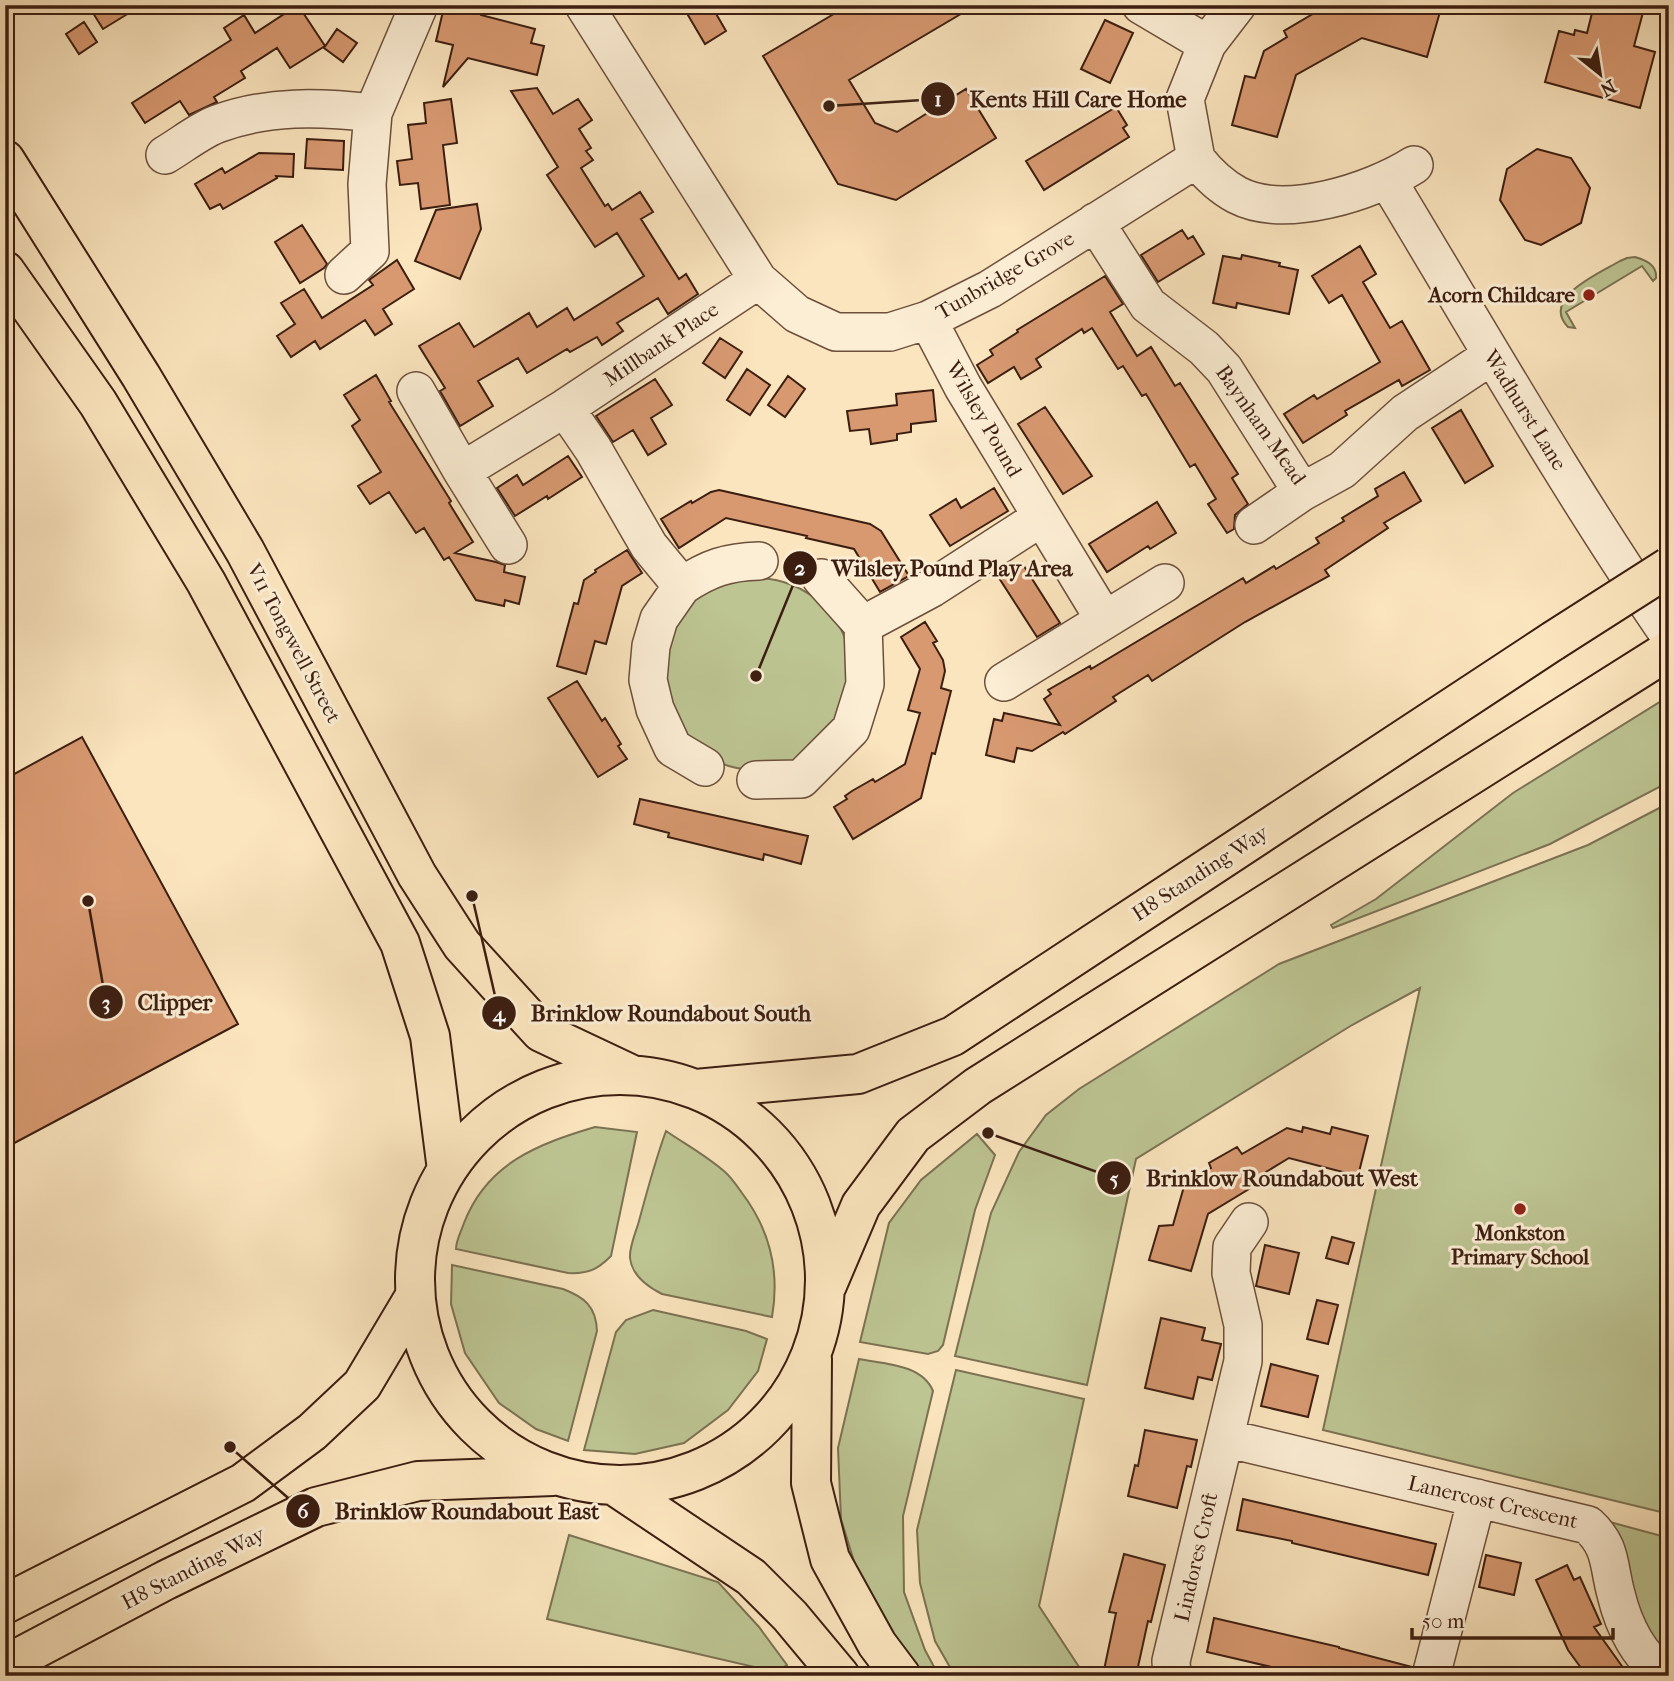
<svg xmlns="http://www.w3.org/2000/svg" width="1674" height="1681" viewBox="0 0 1674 1681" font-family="'IM FELL French Canon',serif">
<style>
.green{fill:#bdc593;stroke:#7c7252;stroke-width:2}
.building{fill:#d89971;stroke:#3c1e11;stroke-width:2}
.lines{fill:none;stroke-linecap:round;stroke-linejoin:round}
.minor-casing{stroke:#6c503c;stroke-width:40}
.highway-casing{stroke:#3c1e11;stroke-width:42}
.minor{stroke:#fceed5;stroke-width:37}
.highway{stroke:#fbe5be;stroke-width:38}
.highway-bridge-casing{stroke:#3c1e11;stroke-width:42;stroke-linecap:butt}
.highway-bridge{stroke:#fbe5be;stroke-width:38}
.poi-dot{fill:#8f2418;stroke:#fceed5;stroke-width:2.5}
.labels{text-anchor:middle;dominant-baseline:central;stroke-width:6;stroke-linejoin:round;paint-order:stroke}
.street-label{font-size:21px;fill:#3c1e11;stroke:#fceed5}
.poi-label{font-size:21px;font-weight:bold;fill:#3c1e11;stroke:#fceed5;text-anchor:end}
.leader{fill:none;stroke:#3c1e11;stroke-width:2.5}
.callout-dot{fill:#3c1e11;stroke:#fceed5;stroke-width:2.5}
.mark-label{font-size:21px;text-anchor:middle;font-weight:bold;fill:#fff}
.callout-label{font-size:23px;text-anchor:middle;font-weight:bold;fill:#3c1e11;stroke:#fceed5;stroke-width:6;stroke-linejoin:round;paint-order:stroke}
</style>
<rect width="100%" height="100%" fill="#fbe5be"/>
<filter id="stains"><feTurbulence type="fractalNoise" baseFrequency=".00286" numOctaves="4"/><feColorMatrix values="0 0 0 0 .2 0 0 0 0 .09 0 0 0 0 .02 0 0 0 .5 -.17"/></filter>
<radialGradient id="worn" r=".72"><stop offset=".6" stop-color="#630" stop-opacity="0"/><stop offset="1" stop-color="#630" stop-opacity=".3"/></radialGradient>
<path class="green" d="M1635,257c11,3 22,8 21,21l-3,3 -11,-15 -76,46 9,16 -7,-1c-28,-29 32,-54 52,-66l7,-3z
M660 674a96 96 0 1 1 192 0a96 96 0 1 1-192 0Z
M1663,700l6,11v71l-119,62 -217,84 -2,-3 45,-26 137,-106z
M1669,803v711l-346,-84 97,-442 -68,37 -216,134 -49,226 -132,-29 36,-143 28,-61 27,-37 33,-26 200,-125 309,-119z
M595,1127l42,5 -26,124c-14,14 -23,18 -43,17l-112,-24c0,-9 5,-17 8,-26 23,-60 74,-79 131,-96z
M666,1131c19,13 41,25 59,41 6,5 12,14 17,21 28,37 38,78 30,124l-110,-23c-14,-7 -30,-18 -32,-36 -1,-11 6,-26 9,-37 8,-30 16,-60 27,-90z
M977,1134l18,21 -20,55 -32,135 -5,6 -10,3 -68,-12 29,-119 32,-43z
M452,1265l111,24c21,8 33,17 34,42l-29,110 -32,-12 -37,-26 -34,-50 -14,-49z
M653,1310l93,21 21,8 -9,32 -30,39 -44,33 -49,11 -51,-4 32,-118 10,-12z
M859,1359c25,5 63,5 74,32l-30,125 1,76 21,58 14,26h-15l-40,-54 -27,-51 -16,-52 -3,-71z
M956,1370l128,29 -45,207 46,70h-130l-20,-35 -15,-58 -3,-53z
M1595,1518l74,20v119l-17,-13z
M569,1535l149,47 41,45 28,38 -11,7 -229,-53z"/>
<path class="building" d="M88,5h54l-39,24z
M298,5l27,41 -35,22 -13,-20 -36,23 4,7 -31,19 3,5 -28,13 -9,-14 -35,22 -13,-20 99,-63 -7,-12 20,-13 11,18z
M682,5h29l15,26 -21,13z
M849,5h127l-127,75 26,43 22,9 69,-43 30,49 -100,62 -58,-16 -75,-128z
M1328,5h114l-15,52 -65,-19 -66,37 -19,62 -45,-12 13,-49 10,2 9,-27 23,-14 -3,-6z
M1594,5h51l-11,41 21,6 -15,56 -95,-26 14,-51 15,4 1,-5 12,3z
M456,6l25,6v3l54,14 -4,14 13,3 -7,29 -69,-17 -25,29 10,-42 -17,-4 8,-34 11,3z
M1105,20l28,13 -23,50 -29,-14z
M84,22l13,20 -18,12 -13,-20z
M337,29l20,14 -14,19 -19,-14z
M537,88l16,26 25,-15 14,21 -13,9 12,19 -5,3 7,9 -12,8 24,38 3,-2 4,6 28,-18 13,20 -12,7 38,60 7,-5 12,20 -30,20 -10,-16 -41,25 6,8 -21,14 -5,-8 -27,15 -3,-3 -40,24 -9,-15 -40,23 15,25 -33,20 -20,-35 5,-3 -26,-42 40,-23 15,24 55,-34 8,14 30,-19 7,12 70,-44 -27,-43 -22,14 -48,-72 11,-8 -47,-76z
M451,99l6,44 -14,2 7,60 -29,4 -3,-26 -18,2 -3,-24 15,-2 -4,-34 18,-2 -2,-20z
M1116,107l11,18 -4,3 6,9 -85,53 -18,-29z
M307,139l37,2 -1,29 -38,-2z
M1537,149l34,9 19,30 -9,35 -40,22 -16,-5 -25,-40 7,-31z
M259,153l35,1 -1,23 -17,-1 1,2 -54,31 -3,-5 -10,5 -15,-25 27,-16 3,5z
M477,204l4,25 -21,50 -45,-18 21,-51z
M302,225l25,39 -3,4 -24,15 -25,-41z
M1182,230l6,9 5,-3 11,18 -46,28 -17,-27z
M1360,246l16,28 -13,8 27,46 12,-7 28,49 -28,16 -3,-6 -54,31 2,4 -44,28 -19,-29 30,-19 3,4 63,-37 -38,-67 -13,8 -17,-27z
M1242,255l38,8 -1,3 19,4 -9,44 -52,-11 -1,5 -23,-5 10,-47 18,3z
M397,260l17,29 -31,20 9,15 -17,11 -10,-15 -45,29 -5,-8 -24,16 -14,-21 18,-12 -14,-21 23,-14 18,29 51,-33 -4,-5z
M1105,276l18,28 -13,8 27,44 14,-9 24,39 5,-3 58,91 -6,4 16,26 -13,11 -1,14 -7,4 -19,-29 8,-5 -21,-35 -5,3 -44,-73 -4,2 -19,-30 -5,3 -26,-41 -8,5 -2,-4 -46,30 5,8 -20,12 -7,-12 -26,16 -11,-18 16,-10 -3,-5 28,-18 -1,-2z
M720,338l22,14 -17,26 -22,-15z
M747,369l23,16 -20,30 -23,-15z
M376,375l15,26 -2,1 62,99 -2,2 24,39 -18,11 41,9 9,3 -1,7 21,5 -6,27 -14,-4 -1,6 -28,-6 -27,-43 -5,3 -20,-32 -8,5 -27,-41 -19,12 -12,-18 23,-14 -29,-46 8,-6 -16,-25z
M788,376l17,13 -20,28 -17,-12z
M655,379l17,26 -21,13 15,26 -18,11 -15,-25 -20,12 -17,-26z
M933,390l3,31 -25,3v8l-14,2v6l-26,4 -2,-15 -19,2 -3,-20 50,-6 -1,-11z
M1045,407l47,69 -29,18 -45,-70z
M1461,410l32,56 -28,17 -33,-55z
M568,456l14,21 -34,22 -1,-3 -32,20 -18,-28 20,-13 6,10z
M1404,472l17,29 -37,22 4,5 -63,42 4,6 -84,46 -93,59 -4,-6 -35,22 3,4 -51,33 -2,-2 -31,19 -15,-3 -3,14 -28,-7 8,-36 8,2 2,-8 56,12 -16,-26 7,-5 -3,-4 42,-24 1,3 152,-91 3,5 28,-17 2,3 43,-26 -3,-5 28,-17 -2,-3 36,-22 -3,-7z
M994,488l14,23 -58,35 -20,-31 26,-16 5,9z
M719,490l151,34 11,7 28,45 -29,16 -26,-43 -48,-11 1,-2 -81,-18 -47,30 -18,-29 30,-18 1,2 19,-11z
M1157,502l19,31 -26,16 -2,-3 -41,26 -18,-28z
M627,550l15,23 -20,13 -16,58 -11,-3 -9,33 -29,-8 17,-63 4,1 6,-24 12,-8 -1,-2z
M1022,563l38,60 -23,14 -38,-59z
M925,622l12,19 -4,2 10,17 2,11 -4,17 10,3 -16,63 -3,-1 -11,45 -68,41 -19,-32 13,-8 -2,-3 7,-5 21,-12 2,3 30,-18 15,-51 -12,-3 12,-41 -19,-32z
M577,681l25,40 3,-3 16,26 -3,2 9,13 -29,18 -50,-79z
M82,737l156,287 -233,124v-369z
M640,799l168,37 -7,28 -37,-10 -1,6 -95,-23 1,-4 -35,-9z
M1303,1127l27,7 2,-7 36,9 -10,40 -69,-18 -33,20 3,5 -51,31 -17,57 -42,-11 10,-34 14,-1 12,-42 26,-15 -2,-5 28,-16 5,7 45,-26 15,4z
M1332,1237l22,6 -6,21 -22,-6z
M1265,1245l34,8 -10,41 -33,-8z
M1317,1300l21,5 -10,39 -21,-5z
M1161,1318l44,10 -3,12 19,4 -9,36 -14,-3 -5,22 -48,-11z
M1271,1364l47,12 -10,41 -47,-11z
M1145,1430l52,10 -6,27 -4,-1 -10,42 -49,-12 7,-31 3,1z
M1243,1499l193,45 -8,31 -136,-32v-2l-55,-11z
M1124,1554l41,11 -14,57 -3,-1 -12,55 -32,-6 12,-57 -7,-1z
M1486,1555l35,8 -7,32 -35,-8z
M1567,1565l7,15 6,-3 21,47 -7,3 35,49h-42l-19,-26 -32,-70z
M1214,1618l125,29v1l73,19 -1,9h-101l-103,-24z"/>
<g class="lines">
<g class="minor-casing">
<path id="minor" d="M584,5l174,275 39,34 39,18h54l38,-12 62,-31 206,-130 -11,-60 22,-55 30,-39
M1141,5l66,39
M165,155c17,-10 34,-24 52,-31 51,-19 103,-17 156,-11
M1196,159c12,15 24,27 41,36 48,25 134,-3 177,-30
M1388,181c92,152 180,307 281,454
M1095,222l53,83 56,43 20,21 78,123 40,-22 63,-57 86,-57
M344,275l26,-24 -3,-67 6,-71 46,-108
M928,320l35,67 141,232
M416,391l46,80 46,74
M565,408l28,41 56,97 33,40 -23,33 -8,27 -3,34 7,29 18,39 32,19
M462,471l103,-63 193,-128
M1254,525l48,-33
M821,578l42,47
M682,586c27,-18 45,-24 77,-25
M1004,682l161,-99
M756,780l45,-1 50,-50 14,-45 -2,-59 69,-37 110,-71
M1225,1438l363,87c24,22 20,40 28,69 7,30 24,68 53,81
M1172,1676l-1,-15 72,-300v-36l-12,-52 1,-26 17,-25
M1431,1676l46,-178"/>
</g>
<g class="highway-casing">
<path id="highway" d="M5,160l136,216 104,175 172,324 45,70 79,87 89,42
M5,271l93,132 108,179 194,361 30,93 17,134
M415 1280a205 205 0 1 1 410 0a205 205 0 1 1-410 0Z
M696,1089l162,-15 95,-38 600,-395
M827,1285l34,-80 52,-70 65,-49 691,-436
M812,1359l-1,124 19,76 47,85 24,32
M615,1486l136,91 39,39 50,60
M5,1604l238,-121 69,-51 50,-47 53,-89
M5,1665l161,-85 150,-73 102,-26 135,-5"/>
</g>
<use href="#minor" class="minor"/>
<use href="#highway" class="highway"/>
<g class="highway-bridge-casing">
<path id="highway-bridge" d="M1553,641l116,-74"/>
</g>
<use href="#highway-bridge" class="highway-bridge"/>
</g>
<g class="poi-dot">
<circle cx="1589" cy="295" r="7"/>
<circle cx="1520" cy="1209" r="7"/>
</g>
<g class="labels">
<g class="street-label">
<text transform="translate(1005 275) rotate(-30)">Tunbridge Grove</text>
<text transform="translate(661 344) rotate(-34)">Millbank Place</text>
<text transform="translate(1525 410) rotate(58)">Wadhurst Lane</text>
<text transform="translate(984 419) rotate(60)">Wilsley Pound</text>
<text transform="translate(1261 425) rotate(55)">Baynham Mead</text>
<text transform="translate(294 643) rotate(62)">V11 Tongwell Street</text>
<text transform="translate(1200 873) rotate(-33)">H8 Standing Way</text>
<text transform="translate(1493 1502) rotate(13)">Lanercost Crescent</text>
<text transform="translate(1196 1557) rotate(-77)">Lindores Croft</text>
<text transform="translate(193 1568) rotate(-27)">H8 Standing Way</text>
</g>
<g class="poi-label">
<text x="1575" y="295">Acorn Childcare</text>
<text x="1520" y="1233" text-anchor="middle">Monkston<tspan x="1520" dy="24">Primary School</tspan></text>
</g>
</g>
<path class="leader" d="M829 106L938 99M756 676L800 568M88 901L106 1002M472 896L499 1013M988 1133L1114 1178M230 1447L303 1511"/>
<g class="callout-dot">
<circle cx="829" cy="106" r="7"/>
<circle cx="756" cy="676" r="7"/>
<circle cx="88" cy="901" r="7"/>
<circle cx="472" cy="896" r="7"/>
<circle cx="988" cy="1133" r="7"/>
<circle cx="230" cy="1447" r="7"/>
<circle cx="938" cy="99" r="18"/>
<circle cx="800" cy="568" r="18"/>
<circle cx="106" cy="1002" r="18"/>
<circle cx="499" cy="1013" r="18"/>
<circle cx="1114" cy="1178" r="18"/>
<circle cx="303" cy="1511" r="18"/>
</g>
<g class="mark-label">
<text x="938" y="106">1</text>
<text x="800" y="575">2</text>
<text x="106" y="1010">3</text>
<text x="499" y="1021">4</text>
<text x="1114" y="1186">5</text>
<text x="303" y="1518">6</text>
</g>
<g class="callout-label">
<text x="1078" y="107">Kents Hill Care Home</text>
<text x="952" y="576">Wilsley Pound Play Area</text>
<text x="175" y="1010">Clipper</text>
<text x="671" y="1021">Brinklow Roundabout South</text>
<text x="1282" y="1186">Brinklow Roundabout West</text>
<text x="467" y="1519">Brinklow Roundabout East</text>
</g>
<rect width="1674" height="1681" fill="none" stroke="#fbe5be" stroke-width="28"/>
<rect x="7" y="7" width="1660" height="1667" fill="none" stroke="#3c1e11" stroke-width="3.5"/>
<rect x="14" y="14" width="1646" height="1653" fill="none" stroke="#3c1e11" stroke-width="2"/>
<g transform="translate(1600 74) rotate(150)" stroke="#fceed5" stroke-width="5" paint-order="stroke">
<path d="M0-5L12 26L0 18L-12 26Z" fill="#3c1e11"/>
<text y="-10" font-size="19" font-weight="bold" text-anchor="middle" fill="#3c1e11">N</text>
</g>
<path d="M1412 1628v10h201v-10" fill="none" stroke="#3c1e11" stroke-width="3.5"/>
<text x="1422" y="1628" font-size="21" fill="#3c1e11" stroke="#fceed5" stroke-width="5" paint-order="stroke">50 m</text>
<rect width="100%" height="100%" filter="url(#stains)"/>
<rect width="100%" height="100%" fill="url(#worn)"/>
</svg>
